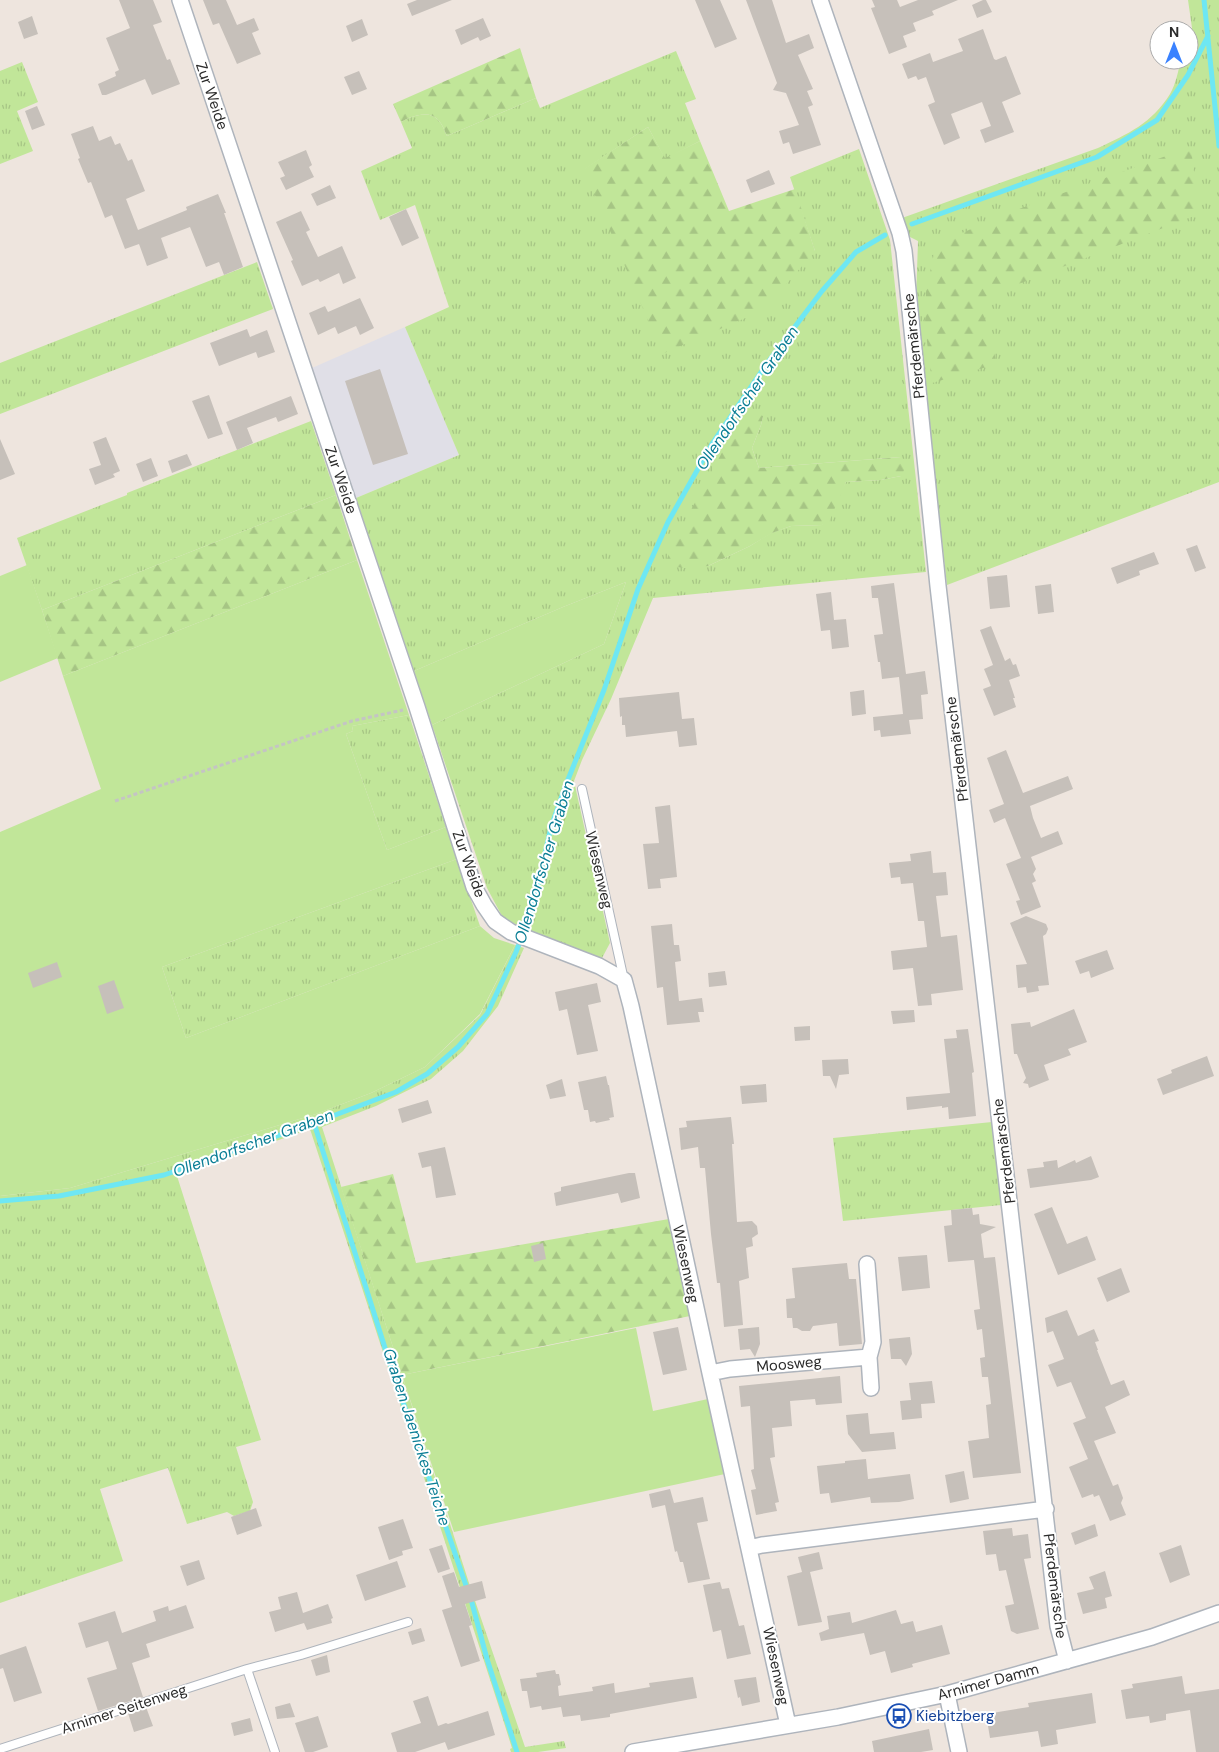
<svg xmlns="http://www.w3.org/2000/svg" width="1219" height="1752" viewBox="0 0 1219 1752" font-family="'DM Sans',sans-serif">
<style>
.industrial{fill:#e0dfe7}
.grass{fill:url(#grass-tufts);fill-rule:evenodd}
.forest{fill:url(#forest-firs)}
.garden{fill:#c1e699}
.lines{fill:none;stroke-linecap:round;stroke-linejoin:round}
.stream{stroke:#6ee7f3;stroke-width:5}
.building{fill:#c6c0ba}
.service-casing{stroke:#aeb4bc;stroke-width:10}
.minor-casing{stroke:#aeb4bc;stroke-width:18}
.path{stroke:#c4c4c4;stroke-width:3;stroke-dasharray:4 2.5;stroke-linecap:butt}
.service{stroke:#fff;stroke-width:8}
.minor{stroke:#fff;stroke-width:15}
.labels{text-anchor:middle;dominant-baseline:central;stroke-width:4;stroke-linejoin:round;paint-order:stroke}
.street-label{font-size:15px;fill:#2c2c2c;stroke:#fff}
.transit-label{font-size:15px;fill:#164399;stroke:#fff;text-anchor:start}
.water-label{font-size:16px;font-style:italic;fill:#0a7e95;stroke:#fff}
</style>
<defs>
<pattern id="grass-tufts" width="24" height="20" patternUnits="userSpaceOnUse" patternTransform="scale(1.25)"><rect width="24" height="20" fill="#c1e699"/><path d="M3 7l-1-3M5 7V3M7 7l1-3M15 17l-1-3M17 17v-4M19 17l1-3" fill="none" stroke="#a6c584"/></pattern>
<pattern id="forest-firs" width="22" height="20" patternUnits="userSpaceOnUse" patternTransform="scale(1.25)"><rect width="22" height="20" fill="#c1e699"/><path d="M5 1l3.5 6h-7zM16 11l3.5 6h-7z" fill="#a6c584"/></pattern>
</defs>
<rect width="100%" height="100%" fill="#eee5de"/>
<path class="industrial" d="M405,327l54,128 -103,43 -44,-130z"/>
<path class="grass" d="M1188,0h31v482l-272,103 -23,-199 -8,-86 2,-59 -10,-5 -6,-18 196,-70c30,-14 54,-25 72,-54 6,-10 8,-23 11,-34h8v-23l3,-9z
M676,51l20,48 -11,4 15,38 -35,18 -17,-32 -63,42 230,82 -25,-74 69,-28 31,91 36,332 -273,26 -42,101 -29,61 -8,21 36,162 -8,15 -7,1 -66,-28 -26,-13 -16,-30 -55,-163 172,-81 22,-62 -63,25 -149,64 -58,-173 103,-43 -54,-128 44,-20 -34,-102 -35,15 -19,-49 51,-23 -11,-26c10,-6 29,-13 38,-1 4,4 6,11 8,15l89,-38 4,10zM763,416l-2,9 -9,23 7,20 142,-11v19l-20,4 -35,2 -24,43 -31,1 -20,7 -21,13 -42,20z
M22,62l16,40 -21,9 16,40 -33,13v-93z
M257,262l16,47 -273,105v-51z
M311,421l25,74 -294,115 -25,-72 110,-43v-2z
M409,715l37,112 -59,23 -41,-116 7,-3 -1,-5z
M457,859l23,67 -294,112 -24,-71z
M515,945l9,3 -26,58 -35,45 -32,28 -55,27 -54,21 148,459 55,161 39,-6 2,7 -28,4h-27l-1,-3 2,-1 -13,-41 -189,-578 -133,47 84,264 -25,7 17,55 -3,9 -16,5 -7,-4 -40,12 -19,-56 -68,21 23,72 -123,42v-407l70,-8 246,-74 55,-21 54,-26 55,-52z
M992,1122l9,83 -158,16 -10,-83z"/>
<path class="forest" d="M520,48l16,50 -89,38c-2,-4 -4,-11 -8,-15 -9,-12 -28,-5 -38,1l-8,-18z
M648,127l17,31 35,-17 29,70 66,-22 20,62 -51,59 -102,44 -78,-185z
M1191,147l8,67 -219,85 17,65 -65,19 -7,-58 1,-34 10,-47 80,-34z
M745,410l18,6 -2,9 -9,23 7,20 142,-11 5,10 -5,9 -20,4 -35,2 -17,40 -7,3 -31,1 -19,7 -22,13 -42,20 -24,2 -19,-3 7,-20z
M336,495l21,65 -294,116 -21,-66z
M393,1174l23,89 253,-44 21,97 -288,59 -61,-188z"/>
<path class="garden" d="M357,560l52,155 -57,11 1,5 -7,3 41,116 59,-23 11,32 -295,108 24,71 294,-112 14,12 21,7 -35,69 -55,53 -54,26 -55,21 -246,74 -70,8v-364l101,-43 -38,-113z
M27,565l31,93 -58,24v-106z
M626,582l-22,62 -172,81 -18,-54 149,-64z
M636,1328l17,83 55,-12 17,75 -271,58 -52,-157z"/>
<g class="lines">
<path class="stream" d="M1204,0l15,146
M912,224l185,-67 60,-37 31,-45 20,-39
M314,1123l77,244 81,236 15,56 30,93
M0,1201l59,-5 105,-21 150,-52 82,-31 31,-18 31,-27 29,-33 29,-62 16,-41 19,-84 14,-40 39,-97 34,-101 30,-67 44,-78 56,-82 54,-71 34,-39 29,-17"/>
</g>
<path class="building" d="M119,0h34l9,22 -9,3 14,35 3,-1 10,25 -28,11 -7,-16 -39,16h-4l-4,-11 18,-8 -1,-4 4,-2 -13,-32 24,-10z
M203,0h23l11,25 17,-7 5,12 -7,3 9,21 -24,10 -18,-41 -6,2z
M417,0h35l-40,16 -5,-12z
M695,0h25l17,39 -22,9z
M746,0h26l14,43 23,-9 5,14 -16,7 15,34 -6,2 6,14 -5,2 13,38 -28,9 -4,-12 -6,2 -4,-13 20,-6 -13,-32 -13,-3 4,-7z
M872,0h25l3,7 18,-7h40l-26,11 2,4 -21,8 3,8 -13,5 4,11 -18,7 -18,-46 4,-1z
M983,0h3l6,12 -15,6 -5,-13z
M32,16l6,18 -14,5 -6,-17z
M483,18l8,18 -11,5 -2,-4 -17,8 -6,-15z
M362,19l6,16 -16,7 -6,-16z
M983,29l11,30 2,1 10,-4 15,38 -19,8 12,30 -29,11 -5,-13 11,-4 -9,-24 -31,12 9,24 -16,7 -16,-40 7,-3 -9,-25 -8,3 -2,-4 -8,3 -6,-15 28,-11 3,9 30,-11 -5,-12z
M359,71l8,18 -15,6 -8,-18z
M37,106l8,19 -13,5 -7,-19z
M93,126l6,15 12,-5 4,9 5,-2 8,18 4,-2 13,32 -19,8 12,31 49,-20 -1,-3 32,-13 8,19h-2l19,54 -19,8 -5,-13 -13,5 -16,-40 -29,11 7,20 -21,8 -8,-22 -14,5 -13,-34 -7,3 -14,-36 -3,1 -10,-24 2,-1 -9,-24z
M306,150l6,15 -3,2 5,10 -28,13 -6,-12 5,-2 -7,-14z
M769,170l6,14 -24,9 -5,-13z
M330,185l6,13 -19,8 -6,-12z
M406,209l13,29 -17,8 -13,-29z
M301,211l9,19 -4,2 12,25 24,-11 14,32 -13,6 -4,-11 -19,9 -2,-3 -16,7 -11,-25 2,-1 -17,-38z
M360,298l14,30 -14,7 -4,-9 -18,8 -3,-7 -17,8 -9,-22 16,-7 3,6z
M247,329l3,8 17,-7 8,22 -17,6 -2,-6 -37,14 -9,-23z
M380,369l28,85 -35,11 -28,-84z
M209,395l14,39 -15,5 -16,-38z
M291,396l7,18 -20,8 -2,-5 -29,11 6,15 -16,7 -11,-28z
M106,437l14,34 -7,3 2,3 -20,8 -6,-16 12,-4 -8,-23z
M0,439l15,35 -15,6z
M187,454l5,11 -20,8 -4,-12z
M151,458l7,18 -15,6 -7,-18z
M1197,545l9,23 -11,4 -9,-23z
M1154,552l5,12 -20,7 1,4 -23,9 -6,-16z
M1007,575l3,32 -20,2 -3,-32z
M894,583l12,91 19,-3 3,23 -7,1 2,24 -14,1 2,14 -30,3 -1,-7 -6,1 -1,-14 30,-3 -4,-37 -17,2 -2,-17h-2l-4,-27 9,-1 -5,-36h-6l-1,-12z
M1051,584l3,28 -16,2 -3,-28z
M831,592l3,28 12,-1 3,28 -17,2 -2,-19 -9,1 -5,-37z
M991,626l14,35 5,-3 3,7 3,-1 4,12 -11,4 6,18h-2l3,9 -22,9 -11,-27 8,-3 -7,-17 9,-4 -13,-35z
M864,690l2,24 -14,2 -2,-24z
M679,692l3,27 12,-1 3,27 -18,2 -2,-16 -51,6 -1,-12h-3v-9l-2,1 -1,-19z
M1006,750l17,43 45,-17 5,13 -43,17 3,12 8,20 17,-7 5,13 -32,13 5,12 -3,5 3,7 -4,2 9,24 -20,8 -5,-14 4,-1 -14,-36 15,-6 -16,-40 -11,5 -5,-13 15,-6 -17,-46z
M670,805l7,72 -17,2 1,9 -13,1 -5,-45 16,-1 -4,-36z
M931,851l2,22 13,-1 2,23 -12,1 5,41 16,-2 6,55 -32,4 1,11 -14,1 -5,-38 -20,2 -2,-19 36,-4 -3,-26h-6l-5,-38 -12,1 -1,-7 -9,1 -2,-15 22,-2 -1,-7z
M1026,916l20,8 2,5 -2,5 -3,2 6,49 -11,1 1,5 -12,2 -1,-6 -8,1 -2,-23 11,-1 -17,-41z
M672,924l2,21h5l2,16 -6,1 4,39 23,-3 2,14h-6l2,10 -33,3 -4,-38 -6,1 -6,-62z
M1107,950l7,19 -23,9 -2,-7 -9,3 -5,-13z
M57,962l5,15 -29,11 -5,-15z
M725,971l2,14 -18,2 -1,-14z
M114,980l10,28 -17,6 -9,-28z
M597,983l4,19 -13,3 10,46 -21,4 -10,-46 -8,2 -4,-19z
M1074,1009l13,33 -19,7 3,6 -27,10 5,15 -20,8 -1,-4 -5,-1 3,-5 -9,-24h-3l-3,-30 19,-2 1,5z
M914,1010l1,12 -22,2 -2,-13z
M810,1026v14l-15,1 -1,-14z
M968,1029l6,43 -2,1 4,43 -27,3 -1,-12 -6,1v-2l-35,4 -1,-13 44,-4 -6,-54 13,-1 -1,-8z
M1207,1056l7,20 -51,19 -6,-16 15,-6 -1,-3z
M848,1059l1,15 -10,1 -3,14 -6,-13h-7l-1,-16z
M606,1076l2,9h1l5,32 -5,1 1,2 -14,3 -1,-2 -5,1 -2,-12h-4l-6,-28z
M562,1079l4,17 -16,3 -4,-14z
M766,1084l1,18 -25,2 -2,-18z
M428,1100l4,13 -30,10 -4,-14z
M731,1117l3,27h-2l5,78 15,-1 5,5 1,8 -6,4 1,8 -7,2 3,30 -10,3 4,44 -19,2 -4,-44h-3l-6,-49 -6,-66h-5l-2,-21 -17,3 -2,-22 8,-1 -1,-6z
M445,1147l11,48 -20,3 -5,-32 -9,2 -4,-15z
M1091,1156l8,21 -8,3 -61,8 -3,-19 17,-2 -1,-5 14,-2 1,8 17,-8 1,3z
M629,1173h6l5,25 -19,5 -3,-10 -62,13 -2,-13 7,-2v-4z
M1052,1207l15,37 20,-8 9,24 -38,15 -24,-61z
M972,1208l1,7 6,-1 1,10 16,3 -15,7 3,24 11,-1 26,216 -48,5 -5,-37 21,-3 -3,-33 5,-1 -3,-27h-6l-2,-19 5,-1 -3,-28 -5,1 -3,-20 6,-1 -6,-49 -26,2 -4,-36 8,-1 -1,-15z
M543,1243l3,16 -12,3 -3,-16z
M927,1255l3,33 -28,3 -4,-34z
M847,1263l2,16h7l6,65 -23,2 -2,-23 -24,3 -3,5h-8l-5,-3h-4l-1,-10h-5l-1,-19 9,-1 -3,-30z
M1121,1268l9,24 -23,10 -10,-24z
M1067,1310l11,26 16,-7 5,12 -4,1 3,8h-1l14,35 13,-5 6,15 -25,12 11,26 -22,8 19,45 5,-2 5,14 -2,5 5,12 -16,6 -11,-26 -5,2 -1,-3 -11,4 -13,-31 19,-8 -15,-36 13,-5 -15,-36 -14,5 -9,-22 16,-6 -11,-28 -6,2 -2,-15z
M678,1327l9,43 -24,5 -10,-43z
M759,1327l1,17 -5,13 -5,-8 -10,1 -2,-21z
M910,1337l2,17 -6,12 -5,-7h-10l-2,-20z
M840,1376l2,27 -26,2 -1,-6 -25,2 2,25 -20,2 3,29 -5,1 9,44 -4,1 2,8 -21,4 -5,-25 5,-1 -5,-19 3,-1 -4,-63 -9,1 -2,-21z
M932,1381l3,22 -14,1 1,14 -20,2 -2,-19 11,-1 -2,-17z
M868,1413l2,21 24,-2 2,17 -34,3 -14,-18 -2,-19z
M866,1459l2,20 42,-5 4,25 -15,3 -28,1 -1,-6 -39,6 -2,-10 -9,1 -3,-28 28,-3v-2z
M964,1471l5,28 -19,4 -5,-28z
M670,1489l4,14 29,-6 5,24 -11,2 13,56 -22,4 -5,-21h-3l-3,-11 -2,1 -10,-47 -13,3 -3,-14z
M256,1508l6,18 -25,9 -6,-18z
M403,1519l10,29 -11,3 1,4 -14,5 -11,-33z
M1095,1524l3,12 -23,9 -4,-12z
M1012,1528l1,8 15,-2 3,24 -7,1 15,70 -22,5 -6,-3 -6,-25 9,-2 -8,-34 -7,1 -3,-17 -10,1 -3,-24z
M442,1545l8,24 -12,4 -9,-24z
M1181,1545l9,30 -20,8 -11,-30z
M819,1552l4,17 -13,3 12,50 -24,4 -11,-50 15,-4 -4,-15z
M199,1560l6,19 -18,7 -7,-20z
M397,1561l9,26 -41,14 -9,-26z
M1105,1571l7,25 -7,2 2,10 -24,6 -6,-21 17,-4 -5,-12z
M454,1572l5,15 23,-6 4,17 -21,6 7,21 -3,1 11,35 -19,6 -19,-57 10,-3 -10,-31z
M720,1582l2,7 7,-1 10,38 5,-1 7,29 -24,5 -6,-29 -8,2 -10,-47z
M297,1592l6,21 25,-9 5,14 -2,1 1,4 -25,7 -3,-7 -29,9 -6,-20 12,-3 -3,-12z
M186,1605l8,23 -48,16 4,13 -18,6 11,34 -45,14 -11,-33 30,-9 -9,-28 -22,7 -8,-25 37,-12 7,22 34,-12 -3,-10 15,-5 1,5z
M896,1610l5,14 12,-3 3,11 26,-7 8,29 -38,10 1,3 -22,6 -6,-22 -15,4 -6,-22 -43,8 -2,-8 10,-4 -2,-13 23,-4 2,11z
M421,1628l4,13 -13,4 -4,-13z
M26,1646l16,47 -28,9 -11,-34 -3,1v-14z
M327,1655l3,17 -14,4 -5,-16z
M555,1670l1,4h3l2,11 -3,1 1,10 34,-5 -1,-4 22,-4 1,10 35,-6 -1,-4 44,-6 4,21 -87,16v3l-29,4 -1,-6 -17,2 -2,-10 -19,3 -1,-4 -11,2 -3,-17h-5l-2,-12 17,-2 -1,-4z
M1182,1676l3,18 34,-5v63h-23l-6,-42 -24,4v6l-16,3 -1,-7 -23,3 -5,-29 12,-2 -1,-4z
M756,1677l4,25 -18,4 -2,-9 -2,1 -4,-18z
M1092,1693l4,30 -40,7 2,14 -17,3 -3,-16 -48,7 -4,-24 43,-7 -1,-4z
M428,1696l10,30 8,-3 2,1 40,-13 7,24 -47,15 -3,-8 -30,10h-18l-6,-19 30,-10 -8,-22z
M290,1703l5,14 -18,2 -2,-12z
M146,1707l7,19 -19,6 -6,-19z
M318,1716l10,31 -15,5h-8l-10,-29z
M250,1718l3,13 -19,5 -3,-13z
M929,1729l4,21 -12,2h-47l-2,-11z"/>
<g class="lines">
<g class="service-casing">
<path id="service" d="M582,789l42,191
M247,1669l28,83
M0,1749l247,-80 54,-14 107,-33"/>
</g>
<g class="minor-casing">
<path id="minor" d="M180,0l237,707 57,180 10,18 11,16 16,11 88,34 25,14 7,26 79,367 78,352
M820,0l80,233 4,18 34,335 120,1040 9,35
M867,1264l6,78 -4,15 2,31
M710,1373l20,-4 139,-12
M749,1548l13,-3 284,-36
M947,1694l12,58
M633,1752l205,-35 109,-23 205,-57 67,-24"/>
</g>
<path class="path" d="M115,801l237,-80 51,-11"/>
<use href="#service" class="service"/>
<use href="#minor" class="minor"/>
</g>
<defs>
<g id="bus-ring" transform="scale(1.25)"><circle r="9.5" fill="#fff" stroke="#1a4fb4" stroke-width="1.5"/><path d="M-5-6H5V4H4V6H2V4H-2V6H-4V4H-5ZM-3.5-4V0h7V-4ZM-3.5 1.2v1.5H-2V1.2ZM2 1.2v1.5H3.5V1.2Z" fill="#1a4fb4"/></g>
</defs>
<g fill-rule="evenodd">
<use href="#bus-ring" x="899" y="1716"/>
</g>
<g class="labels">
<g class="street-label">
<text transform="translate(212 96) rotate(71)">Zur Weide</text>
<text transform="translate(914 346) rotate(-96)">Pferdemärsche</text>
<text transform="translate(341 480) rotate(71)">Zur Weide</text>
<text transform="translate(957 749) rotate(-97)">Pferdemärsche</text>
<text transform="translate(469 864) rotate(70)">Zur Weide</text>
<text transform="translate(599 870) rotate(77)">Wiesenweg</text>
<text transform="translate(1004 1151) rotate(-97)">Pferdemärsche</text>
<text transform="translate(686 1264) rotate(78)">Wiesenweg</text>
<text transform="translate(789 1364) rotate(-5)">Moosweg</text>
<text transform="translate(1055 1586) rotate(83)">Pferdemärsche</text>
<text transform="translate(776 1666) rotate(78)">Wiesenweg</text>
<text transform="translate(988 1682) rotate(-15)">Arnimer Damm</text>
<text transform="translate(124 1709) rotate(-18)">Arnimer Seitenweg</text>
</g>
<g class="transit-label">
<text x="916" y="1716">Kiebitzberg</text>
</g>
<g class="water-label">
<text transform="translate(747 398) rotate(-56)">Ollendorfscher Graben</text>
<text transform="translate(544 862) rotate(-73)">Ollendorfscher Graben</text>
<text transform="translate(253 1143) rotate(-20)">Ollendorfscher Graben</text>
<text transform="translate(417 1437) rotate(72)">Graben Jaenickes Teiche</text>
</g>
</g>
<g transform="translate(1174 45)"><circle r="24" fill="#ffffff" stroke="#ababab"/>
<path d="M0-4L9 19L0 12L-9 19Z" fill="#3a82ff"/>
<text y="-8" font-size="14" font-weight="bold" text-anchor="middle" fill="#2c2c2c">N</text>
</g>
</svg>
